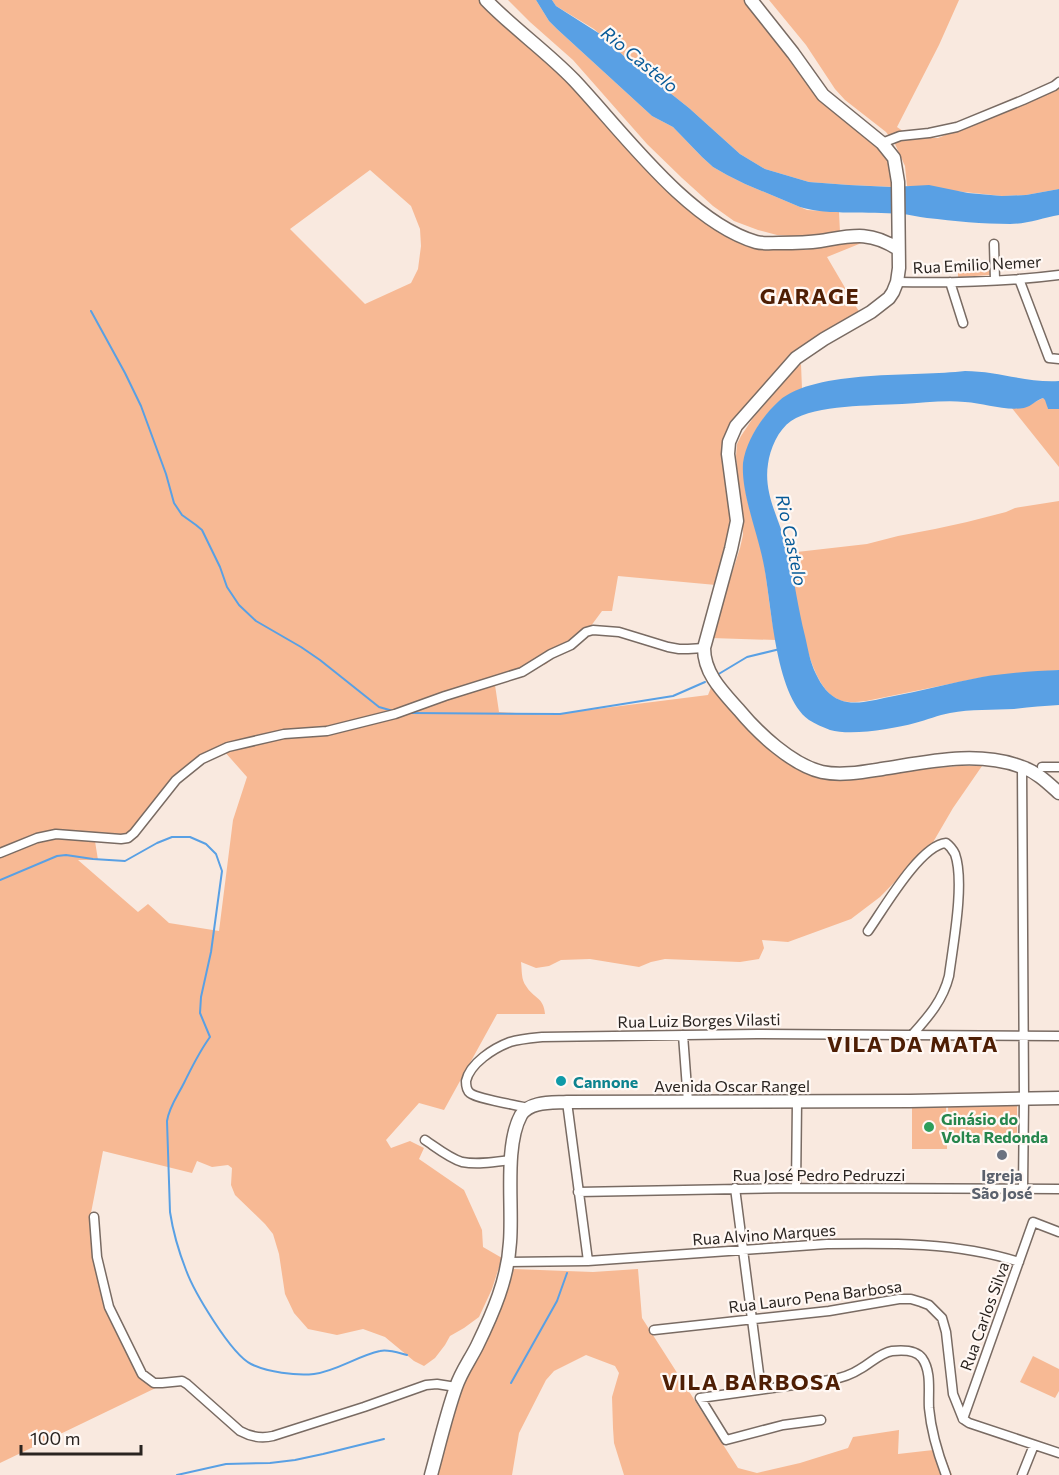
<svg xmlns="http://www.w3.org/2000/svg" width="1059" height="1475" viewBox="0 0 1059 1475" font-family="Commissioner,sans-serif">
<style>
.green{fill:#f7b994;fill-rule:evenodd}
.water{fill:#59a0e4}
.lines{fill:none;stroke-linecap:round;stroke-linejoin:round}
.stream{stroke:#59a0e4;stroke-width:2}
.street-casing{stroke:#796b63;stroke-width:11}
.secondary-casing{stroke:#796b63;stroke-width:15}
.street{stroke:#fff;stroke-width:8}
.secondary{stroke:#fff;stroke-width:12}
.culture-dot{fill:#0f9aa8;stroke:#fff8f4;stroke-width:2}
.leisure-dot{fill:#2e9e5b;stroke:#fff8f4;stroke-width:2}
.worship-dot{fill:#6b7280;stroke:#fff8f4;stroke-width:2}
.labels{text-anchor:middle;dominant-baseline:central;stroke-width:4.5;stroke-linejoin:round;paint-order:stroke}
.street-label{font-size:16px;fill:#2a2420;stroke:#fff8f4}
.culture-label{font-size:16px;font-weight:bold;fill:#0d838f;stroke:#fff8f4;text-anchor:start}
.leisure-label{font-size:16px;font-weight:bold;fill:#27864d;stroke:#fff8f4;text-anchor:start}
.worship-label{font-size:16px;font-weight:bold;fill:#5b616d;stroke:#fff8f4}
.water-label{font-size:18px;font-style:italic;fill:#055997;stroke:#fff8f4}
.district-label{font-size:22px;font-weight:bold;letter-spacing:1.5px;fill:#4e1e04;stroke:#fff8f4}
</style>
<rect width="100%" height="100%" fill="#f9e9df"/>
<path class="green" d="M0,0h495l101,106 123,122 52,20 35,2 23,-7 25,-2 10,1 -37,15 34,58 -28,14 -96,91 -11,61 5,42v10l-15,52 -98,-9 -6,35h-10l-17,23 -39,30 -51,21 4,27 50,3 159,-20 4,-10 86,83 81,5 80,-7h23l-29,42 -21,36 -52,53 -29,22 -63,23 -26,-2 2,8 -5,11 -19,3 -75,-3 -14,3 -12,5 -49,-8 -29,1 -12,6 -13,2 -15,-6c1,8 0,18 5,24 7,12 18,11 19,28h-48l-53,96 -25,-7 -33,37 5,8 19,-7 14,7 -5,11 45,31 18,40 1,17 19,11 -10,31 -13,28 -15,11 -14,8 -5,9 -10,13 -11,8 -10,-5 -29,-24 -22,-8 -26,6 -29,-6 -14,-16 -9,-19 -6,-40 -6,-20 -8,-10 -30,-29 -4,-10 1,-17 -4,-3 -16,2 -15,-6 -5,12 -89,-22 -13,67 23,96 23,55 28,15 -164,79zM370,170l41,36 9,23 1,17 -3,23 -7,14 -46,21 -75,-75zM224,751l23,26 -14,43 -14,111 -50,-8 -21,-19 -10,8 -60,-52h20l-4,-25 40,2 53,-67z
M508,0h28l13,21 8,8 95,87 21,11 29,30 11,10 14,8 18,9 55,23 7,3 32,2 1,20 -36,5 -27,-2 -19,-5 -24,-9 -21,-15 -31,-28 -35,-34 -74,-84 -43,-38z
M552,0h202l66,90 69,66 6,31 -46,-2 -40,-3 -44,-13 -25,-15 -51,-46 -63,-50 -32,-29 -38,-23z
M769,0h190l-20,45 -42,82 16,11h25l66,-27 55,-29v107l-33,6 -24,1 -95,-10 -2,-20 -10,-22 -9,-12 -41,-32 -10,-11 -29,-44z
M990,263l1,12 -33,2v-12z
M801,364l1,25c-17,5 -28,16 -39,30 -38,51 -9,90 1,144 4,26 6,52 12,77l-65,-2 29,-90 3,-13v-13l-5,-42 -2,-24 1,-12 4,-8 12,-18 42,-49z
M1043,398l3,2 2,9h11v58l-48,-60 12,1z
M1059,501v169l-75,7 -118,24c-11,1 -22,3 -32,-4 -29,-18 -40,-110 -46,-144l79,-9 31,-8 37,-7 32,-7 39,-10 9,-4z
M1017,1104v38l-68,1 -1,-38z
M912,1105h34l1,44h-35z
M513,1269l80,3 45,-3 4,49 96,150 19,5 43,-10 48,-15 5,-11 46,-7 -1,24 44,-5 10,26h-328l-10,-32 -1,-15 -1,-31 7,-24 -4,-7 -29,-11 -32,16 -8,9 -27,53 -7,42h-78l25,-84 50,-108z
M1033,1356l26,13v22l-4,7 -35,-16z"/>
<path class="water" d="M536,0h16l4,6 44,28 26,24 63,50 51,46 25,15 44,13 40,3 43,2 37,-2 39,8 34,3 24,-1 33,-6v26c-16,3 -33,9 -49,9 -27,0 -56,-3 -83,-6 -9,-1 -18,-4 -27,-4 -32,-3 -70,2 -100,-7l-55,-23 -18,-9 -14,-8 -11,-10 -29,-30 -21,-11 -95,-87 -8,-8z
M965,371c32,0 62,12 94,10v28h-11l-3,-9 -2,-2c-7,2 -11,8 -19,10 -20,3 -40,-5 -59,-6 -21,-2 -42,1 -63,2 -31,2 -85,0 -111,17 -13,9 -21,28 -23,43 -5,31 13,58 20,87 6,28 10,57 17,85 3,13 5,26 11,38 5,11 13,22 24,26 15,6 34,0 49,-3 32,-6 62,-14 93,-20 25,-4 52,-6 77,-7v35c-15,1 -30,2 -45,4 -21,1 -43,0 -64,4 -12,2 -23,7 -35,10 -22,6 -64,13 -85,7 -7,-3 -15,-6 -21,-10 -35,-26 -37,-118 -46,-159 -6,-30 -22,-68 -20,-98 3,-22 19,-47 36,-62 36,-32 138,-24 186,-30z"/>
<g class="lines">
<path class="stream" d="M91,311l34,62 16,33 25,68 8,29 8,12 14,10 6,5 18,37 7,20 12,18 17,16 45,26 19,13 59,47 14,4
M717,675l30,-18 33,-8
M411,713l149,1 113,-18 32,-14
M0,880l57,-24 9,-1 27,4 32,2 32,-18 15,-6h18l16,7 10,10 6,17 -11,81 -10,45 -1,16 10,24c-11,15 -18,30 -26,46 -6,12 -15,24 -17,38l3,91c3,20 9,40 16,58 8,22 45,84 65,94 16,8 45,12 63,10 23,-3 43,-18 66,-23 8,-2 19,2 27,4
M511,1383l46,-82 10,-28
M177,1475l49,-11 44,-1 25,-3 28,-6 61,-15"/>
<g class="street-casing">
<path id="street" d="M882,143l18,-7 29,-3 28,-6 66,-27 31,-14 5,-4
M994,244l1,36
M1019,279l30,79 10,1
M897,282c54,1 108,0 162,-7
M950,282l13,41
M1022,767l2,331 -1,91
M1042,767h17
M0,853l37,-15 19,-4 65,5 7,-1 6,-5 42,-53 26,-21 26,-12 56,-13 43,-3 68,-17 50,-18 77,-24 29,-18 20,-9 15,-13 7,-2 26,2 49,15 11,2h9l16,-1
M868,931c15,-21 52,-86 78,-88 4,3 7,7 9,11 10,28 -2,91 -6,122 -6,24 -20,40 -36,58
M683,1035l5,67
M567,1102l21,159
M528,1108c-11,-3 -51,-9 -58,-15 -4,-3 -4,-8 -4,-12 4,-18 28,-33 44,-39 10,-3 22,-4 32,-5l215,-3 302,2
M425,1140c12,8 24,18 37,22 16,3 33,0 49,-2
M735,1188l26,201
M796,1188l1,-86
M578,1192l218,-4 263,1
M94,1217l3,40 12,50 33,67 12,9h8l20,-2 5,3 53,47c11,6 21,8 33,5l91,-29 62,-22 11,-1 19,3
M508,1262l80,-1 239,-17c64,-1 130,-2 192,18
M654,1330l175,-19 70,-12h12l10,3 8,3 13,13 4,14 7,62 10,25
M963,1419l70,-197 26,10
M963,1419l6,4 90,30
M821,1420l-38,5 -57,15 -26,-42 130,-18c11,-2 21,-5 30,-11 11,-6 20,-16 32,-18 9,-1 24,-1 30,7 10,14 6,34 7,50 2,22 9,46 17,67
M1022,1475l12,-30"/>
</g>
<g class="secondary-casing">
<path id="secondary" d="M486,0c27,28 60,51 88,80 48,51 114,142 182,162 7,2 15,1 23,1 13,0 27,0 41,-2 31,-5 49,-11 78,8
M751,0l42,53 30,42 59,48 12,15 4,24 1,86 -2,14 -4,10 -4,6 -18,14 -47,27 -28,19 -60,68 -7,16 -1,12 9,67 -6,28 -27,99c0,26 19,44 35,62 19,23 53,55 83,62 19,4 41,0 60,-3 45,-7 95,-19 140,-2 15,5 26,16 37,26
M431,1475c8,-29 15,-60 25,-88 5,-15 14,-27 21,-41 16,-33 31,-67 33,-104 3,-36 -6,-96 11,-127 9,-14 31,-12 46,-13l343,-1 149,-3"/>
</g>
<use href="#street" class="street"/>
<use href="#secondary" class="secondary"/>
</g>
<circle class="culture-dot" cx="561" cy="1081" r="6"/>
<circle class="leisure-dot" cx="929" cy="1127" r="6"/>
<circle class="worship-dot" cx="1002" cy="1155" r="6"/>
<g class="labels">
<g class="street-label">
<text transform="translate(977 264) rotate(-3)">Rua Emilio Nemer</text>
<text transform="translate(699 1020) rotate(-1)">Rua Luiz Borges Vilasti</text>
<text x="732" y="1085">Avenida Oscar Rangel</text>
<text x="819" y="1174">Rua José Pedro Pedruzzi</text>
<text transform="translate(764 1234) rotate(-4)">Rua Alvino Marques</text>
<text transform="translate(815 1296) rotate(-7)">Rua Lauro Pena Barbosa</text>
<text transform="translate(984 1316) rotate(-70)">Rua Carlos Silva</text>
</g>
<g class="culture-label">
<text x="573" y="1081">Cannone</text>
</g>
<g class="leisure-label">
<text x="941" y="1118">Ginásio do<tspan x="941" dy="18">Volta Redonda</tspan></text>
</g>
<g class="worship-label">
<text x="1002" y="1174">Igreja<tspan x="1002" dy="18">São José</tspan></text>
</g>
<g class="water-label">
<text transform="translate(640 59) rotate(39)">Rio Castelo</text>
<text transform="translate(792 540) rotate(78)">Rio Castelo</text>
</g>
<g class="district-label">
<text x="810" y="295">GARAGE</text>
<text x="913" y="1043">VILA DA MATA</text>
<text x="752" y="1381">VILA BARBOSA</text>
</g>
</g>
<path d="M21 1445v9h120v-9" fill="none" stroke="#2a2420" stroke-width="3"/>
<text x="30" y="1445" font-size="18" fill="#2a2420" stroke="#fff8f4" stroke-width="4.5" paint-order="stroke">100 m</text>
</svg>
